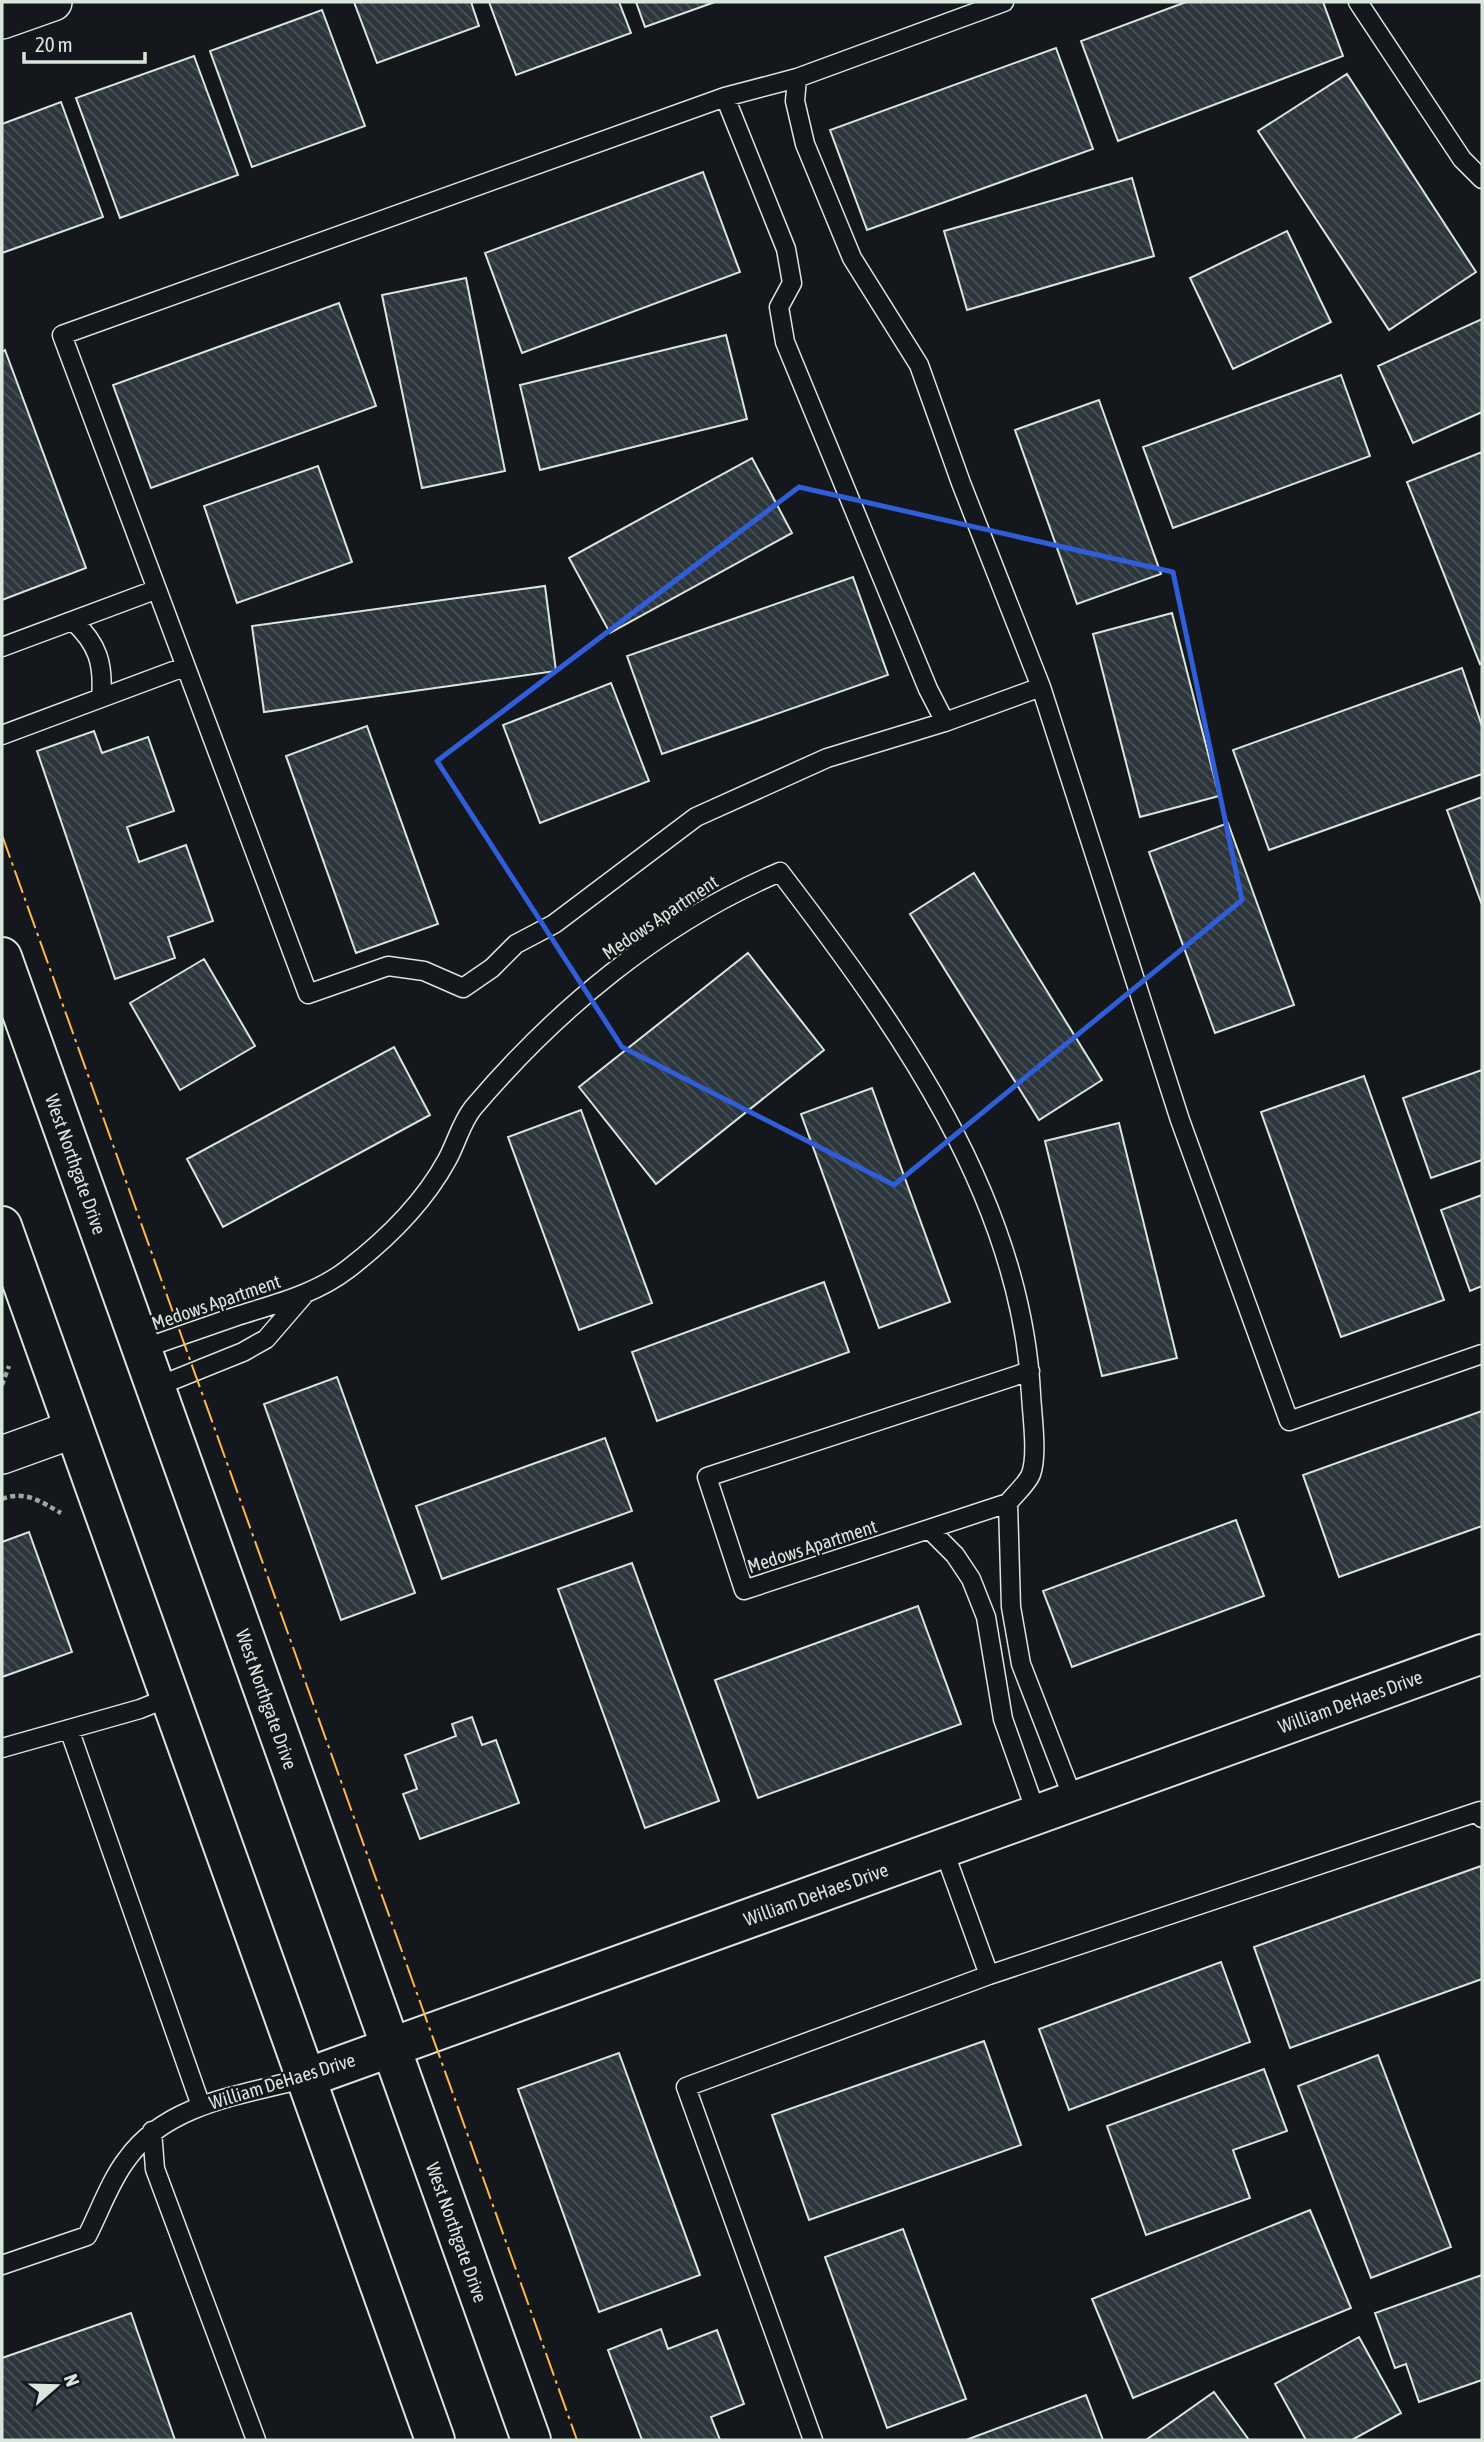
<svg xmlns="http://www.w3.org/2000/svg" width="1484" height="2442" viewBox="0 0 1484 2442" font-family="'Asap Condensed',sans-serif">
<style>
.building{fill:url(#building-back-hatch);stroke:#d8e6dc;stroke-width:2}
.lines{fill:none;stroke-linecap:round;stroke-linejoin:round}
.lane-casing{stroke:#d8e6dc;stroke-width:21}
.street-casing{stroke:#d8e6dc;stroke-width:40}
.secondary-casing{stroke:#d8e6dc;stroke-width:42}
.path{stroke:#9da8a2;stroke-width:4.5;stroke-dasharray:5 3.5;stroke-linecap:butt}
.lane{stroke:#14181c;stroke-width:18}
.street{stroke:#14181c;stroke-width:37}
.secondary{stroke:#14181c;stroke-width:38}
.power{stroke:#ffb74d;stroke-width:2;stroke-dasharray:24 5 3.5 5;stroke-linecap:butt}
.marked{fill:none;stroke:#305dd8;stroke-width:5;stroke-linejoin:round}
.labels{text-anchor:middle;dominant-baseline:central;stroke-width:5;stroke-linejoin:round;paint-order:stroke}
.street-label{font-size:19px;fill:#d8e6dc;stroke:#14181c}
</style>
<defs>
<pattern id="building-back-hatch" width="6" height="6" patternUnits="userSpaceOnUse" patternTransform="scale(1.75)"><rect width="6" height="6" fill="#2c363c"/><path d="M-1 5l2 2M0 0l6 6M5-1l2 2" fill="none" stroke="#4a5358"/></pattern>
</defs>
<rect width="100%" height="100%" fill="#14181c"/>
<path class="building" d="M354,2h117l8,24 -102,37z
M489,2h130l12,31 -115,42z
M636,2h79l-70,25z
M1186,2h137l20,54 -225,85 -37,-100z
M322,10l43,116 -113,41 -42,-116z
M1056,48l37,101 -226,81 -37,-100z
M194,56l44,119 -118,43 -44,-120z
M1347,74l129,198 -87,58 -131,-199z
M61,102l42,115 -101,36v-129z
M703,172l37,100 -218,81 -37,-100z
M1132,178l22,78 -187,54 -23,-79z
M1287,231l44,91 -98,47 -43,-91z
M466,278l39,193 -83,17 -40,-193z
M339,303l37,103 -225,82 -38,-103z
M1482,319v93l-69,31 -35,-77z
M726,335l21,84 -207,51 -20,-85z
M5,350l81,218 -84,32v-248z
M1341,375l29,81 -197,72 -30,-81z
M1099,400l62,174 -84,30 -62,-174z
M1482,452v211l-2,1 -73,-182z
M752,458l40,75 -182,100 -41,-75z
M318,466l34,96 -115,41 -33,-97z
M853,577l35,98 -226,79 -35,-98z
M545,586l11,85 -292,41 -12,-86z
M1172,613l47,183 -79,21 -47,-183z
M1462,668l20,58v48l-213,76 -36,-100z
M611,683l38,98 -109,42 -37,-98z
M367,726l71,198 -82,29 -70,-197z
M94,731l8,22 46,-16 26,74 -47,16 12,35 47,-17 27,76 -45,16 7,21 -60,21 -78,-228z
M1482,797v108l-35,-95z
M1228,823l66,182 -79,28 -66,-181z
M974,873l128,207 -63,40 -129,-206z
M748,953l76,97 -168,134 -77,-97z
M204,959l51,87 -75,44 -50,-87z
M394,1047l36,68 -207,112 -36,-68z
M1482,1070v90l-51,18 -28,-80z
M1364,1076l80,224 -103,37 -80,-225z
M872,1088l78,214 -71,26 -78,-214z
M581,1110l71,193 -73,27 -71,-193z
M1119,1123l58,235 -75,18 -57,-235z
M1482,1195v91l-12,5 -29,-81z
M824,1282l25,70 -192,69 -25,-69z
M337,1377l78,216 -74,27 -77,-216z
M1482,1411v115l-143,51 -36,-102z
M605,1438l27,73 -190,68 -26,-73z
M1236,1520l28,76 -192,71 -29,-76z
M29,1532l43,120 -70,25v-135z
M632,1563l87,238 -74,27 -87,-239z
M918,1606l43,118 -203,74 -43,-118z
M472,1717l10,28 14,-5 23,63 -99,36 -17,-45 14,-5 -12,-34 51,-19 -4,-12z
M1481,1866l1,113 -192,69 -36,-101z
M1221,1962l29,80 -181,68 -30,-81z
M984,2041l37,104 -212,75 -37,-105z
M619,2053l81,222 -101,37 -81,-223z
M1378,2055l73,192 -80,31 -73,-192z
M1264,2069l23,62 -54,19 17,48 -104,37 -39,-109z
M1310,2210l41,98 -218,90 -41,-99z
M903,2229l63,170 -79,29 -62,-171z
M1482,2275v105l-63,22 -13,-38 -11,4 -20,-55z
M131,2313l44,127h-173v-82z
M661,2329l7,20 49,-19 27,74 -33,13 9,23h-78l-34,-90z
M1359,2337l42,76 -49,27h-46l-31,-56z
M1214,2392l35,48h-103z
M1086,2395l17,45h-137z"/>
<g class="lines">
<g class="lane-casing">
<path id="lane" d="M1004,2l-207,76 -2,23 10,43 47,114 67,107 42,118 80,204 139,433 109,301 193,-67
M1358,2l104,157 20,20
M725,97l61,152 6,34 -13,24 6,35 143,347 17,33 -118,36 -131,59 -142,107 -38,20 -24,24 -29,20 -39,-17 -36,-5 -80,28 -246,-659z
M725,97l72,-19
M73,621c25,23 31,43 28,77
M2,647l153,-57
M945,722l96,-35
M2,735l182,-68
M142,1349c32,-11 63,-22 95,-33 38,-12 79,-22 111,-47 39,-30 75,-65 99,-109 9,-16 14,-37 26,-52 83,-98 188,-186 307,-236 116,152 241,324 251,522 1,21 7,61 0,80 -4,10 -17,21 -23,29l-264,87 -37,-113 323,-106
M156,1387l87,-35 23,-13 38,-44
M1008,1503l3,104 10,57 53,137
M929,1529l26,26 16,24 15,38 17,102 34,96
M69,1729l132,377
M2,1748l138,-39 30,-12
M943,1848l46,127
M152,2131l3,38 101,271
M2,2265l85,-29c13,-25 23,-55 40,-77 40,-56 116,-64 179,-81
M813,2440l-127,-353 303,-112 491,-164 2,7"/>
</g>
<g class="street-casing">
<path id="street" d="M2,20l51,-18
M2,1455l72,-26"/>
</g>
<g class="secondary-casing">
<g id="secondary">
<path id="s1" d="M2,957l529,1483"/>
<path d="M2,1226l433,1214"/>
<path id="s2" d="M306,2078l1176,-424"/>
</g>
</g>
<path class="path" d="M2,1385l7,-19
M2,1499c24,-9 39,3 59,14"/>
<use href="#lane" class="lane"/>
<use href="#street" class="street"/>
<use href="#secondary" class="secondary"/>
<path class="power" d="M2,835l575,1605"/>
</g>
<path class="marked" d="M799,487l374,85 69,328 -348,285 -272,-138 -185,-286z"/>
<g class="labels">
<g class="street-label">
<text transform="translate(660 917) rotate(-34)">Medows Apartment</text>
<text stroke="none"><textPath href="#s1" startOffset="220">West Northgate Drive</textPath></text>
<text transform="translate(216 1302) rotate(-19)">Medows Apartment</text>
<text transform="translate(812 1546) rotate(-18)">Medows Apartment</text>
<text stroke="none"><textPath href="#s1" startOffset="788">West Northgate Drive</textPath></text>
<text stroke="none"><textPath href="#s2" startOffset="1110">William DeHaes Drive</textPath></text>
<text stroke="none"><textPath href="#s2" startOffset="542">William DeHaes Drive</textPath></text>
<text transform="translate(282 2081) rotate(-17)">William DeHaes Drive</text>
<text stroke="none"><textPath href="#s1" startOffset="1354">West Northgate Drive</textPath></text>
</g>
</g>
<rect width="1484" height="2442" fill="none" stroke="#d8e6dc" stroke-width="7"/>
<g transform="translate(56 2386) rotate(70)" stroke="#14181c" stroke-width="5" paint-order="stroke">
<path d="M0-5L12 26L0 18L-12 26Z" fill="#d8e6dc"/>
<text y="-10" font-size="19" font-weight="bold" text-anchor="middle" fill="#d8e6dc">N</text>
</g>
<path d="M24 52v10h121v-10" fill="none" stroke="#d8e6dc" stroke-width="3.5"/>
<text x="35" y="52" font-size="21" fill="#d8e6dc" stroke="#14181c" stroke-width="5" paint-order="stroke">20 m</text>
</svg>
